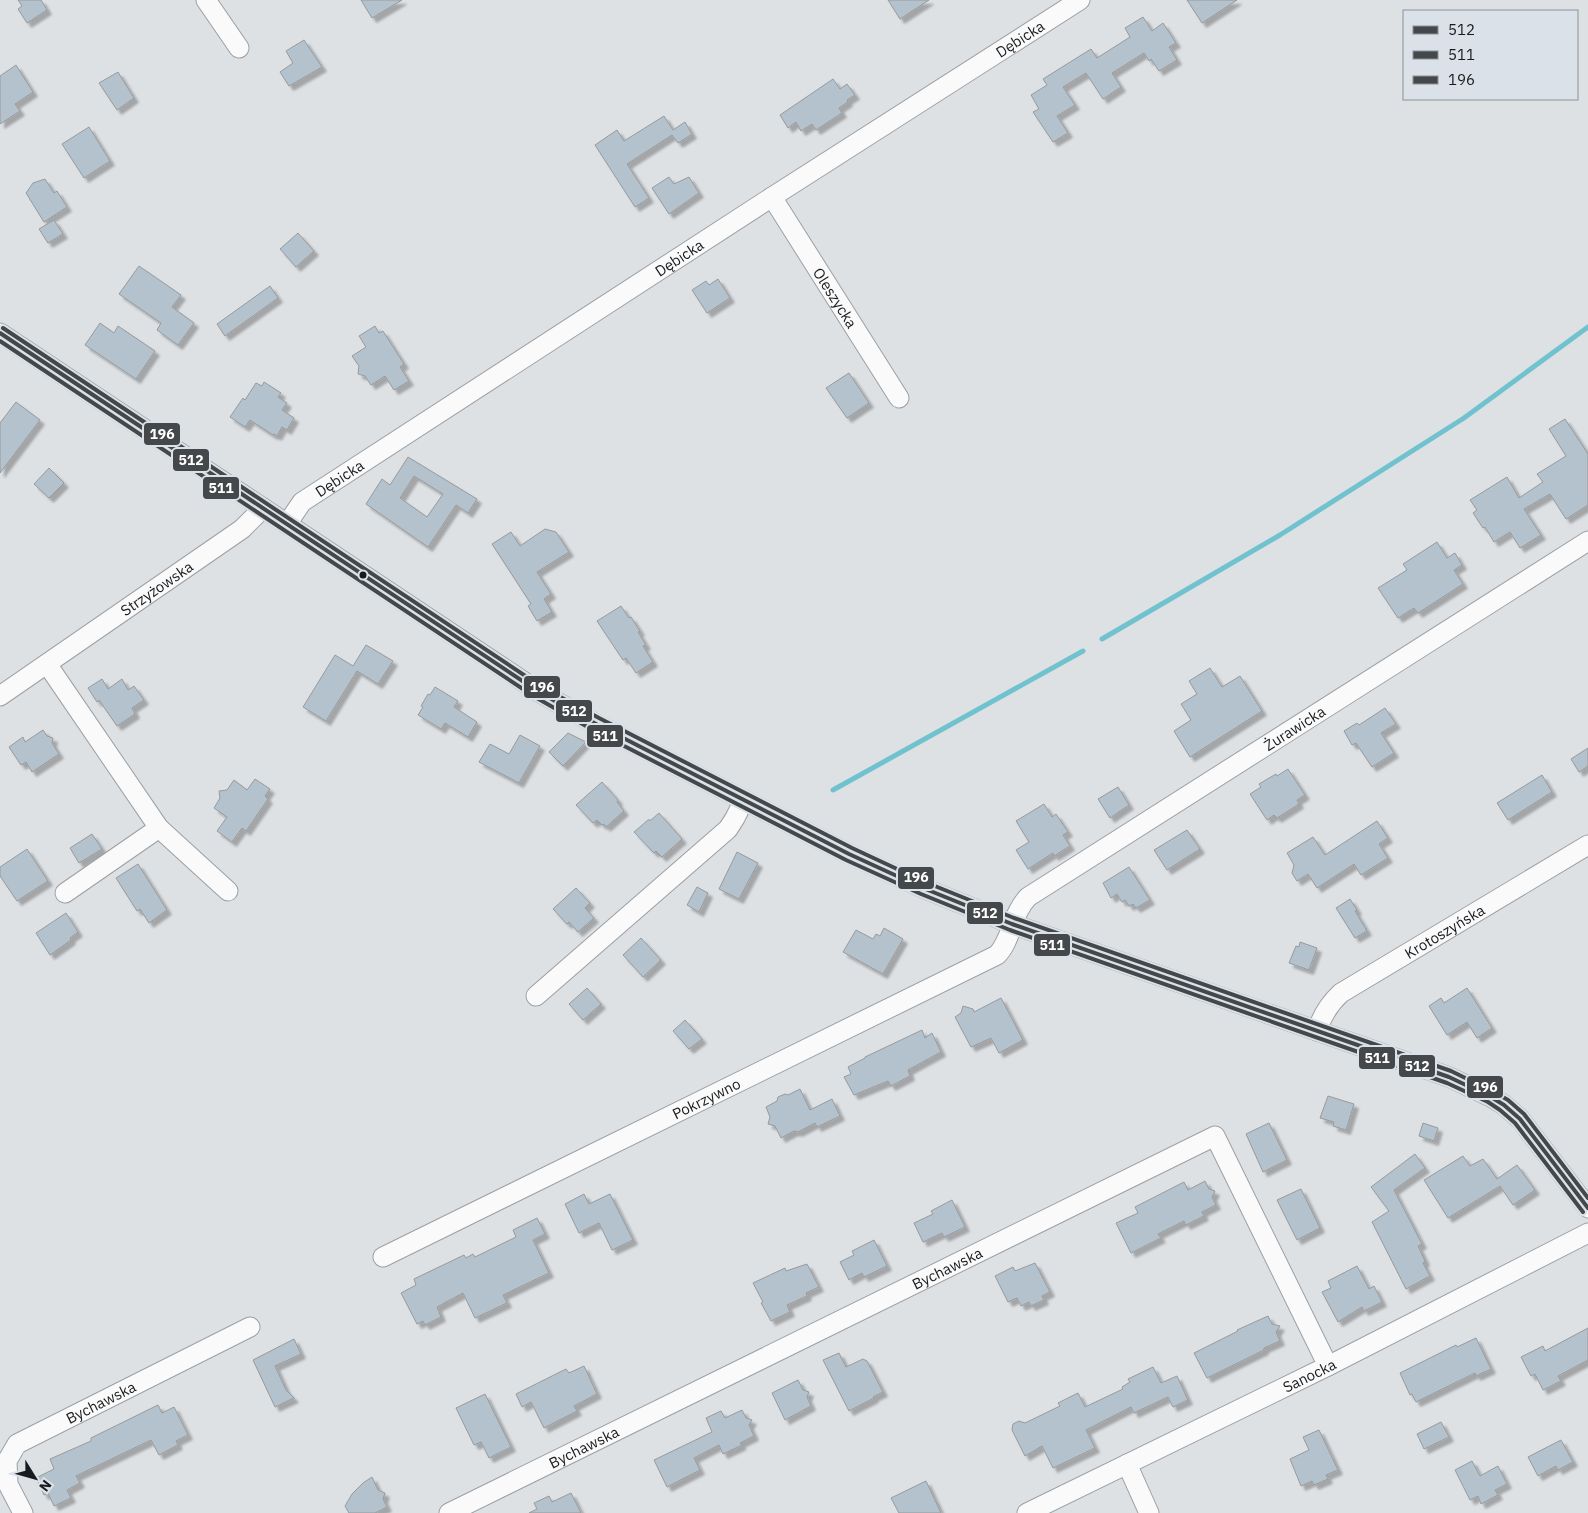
<svg xmlns="http://www.w3.org/2000/svg" width="1588" height="1513" viewBox="0 0 1588 1513" font-family="'IBM Plex Sans',sans-serif">
<style>
.lines{fill:none;stroke-linecap:round;stroke-linejoin:round}
.stream{stroke:#70c2ce;stroke-width:5}
.building{fill:#b4c2cd;stroke:#979a9c;fill-rule:evenodd;filter:url(#shadow)}
.minor-casing{stroke:#9da0a3;stroke-width:21}
.minor{stroke:#fafafb;stroke-width:19}
.bus-1-casing{stroke:#dae1e8;stroke-width:8}
.bus-2-casing{stroke:#dae1e8;stroke-width:8}
.bus-3-casing{stroke:#dae1e8;stroke-width:8}
.bus-1{stroke:#45484a;stroke-width:4}
.bus-2{stroke:#45484a;stroke-width:4}
.bus-3{stroke:#45484a;stroke-width:4}
.bus-dot{fill:#181b1d;stroke:#dae1e8;stroke-width:2}
.labels{text-anchor:middle;dominant-baseline:central;stroke-width:4;stroke-linejoin:round;paint-order:stroke}
.street-label{font-size:15px;fill:#181b1d;stroke:#dae1e8}
.line-badge{stroke:#dae1e8;stroke-width:2}
.badge-label{font-size:14px;text-anchor:middle;font-weight:bold;fill:#fff}
</style>
<defs>
<filter id="shadow"><feDropShadow dx="4.5" dy="4.5" stdDeviation="1" flood-color="#0004"/></filter>
</defs>
<rect width="100%" height="100%" fill="#dee1e4"/>
<g class="lines">
<path class="stream" d="M1102,639l178,-104 184,-117 124,-91
M833,790l250,-139"/>
</g>
<path class="building" d="M18,0h23l6,10 -20,13 -9,-14 4,-3z
M361,0h41l-30,18z
M888,0h41l-29,19z
M1187,0h50l-35,23z
M1143,17l9,14 11,-8 13,20 -7,4 8,13 -18,11 -8,-12 -2,2 -5,-8 -32,20 9,14 -18,12 -17,-26 -23,14 12,18 -18,11 11,17 -15,9 -20,-30 6,-3 -8,-14 16,-10 -4,-6 48,-30 6,9 33,-21 -5,-9z
M304,40l18,27 -33,19 -9,-14 13,-9 -7,-12z
M16,65l17,27 -18,12 5,7 -20,13v-48z
M118,72l16,26 -17,12 -18,-27z
M833,79l7,10 7,-5 8,11 -8,5 1,2 -9,6 3,5 -26,17 -4,-6 -11,7 -5,-9 -8,6 -8,-13z
M664,116l9,14 12,-8 7,12 -14,9 -6,-8 -45,29 22,34 -14,9 -40,-62 22,-15 7,11z
M89,127l21,34 -26,17 -22,-34z
M669,177l5,7 15,-7 10,16 -30,21 -17,-26z
M45,179l9,14 3,-2 10,16 -23,15 -18,-29 7,-10z
M54,220l9,14 -15,9 -9,-14z
M298,233l16,18 -18,16 -16,-18z
M139,266l42,29 -9,12 22,16 -16,22 -21,-15 4,-7 -42,-29z
M718,279l12,19 -23,15 -15,-23 14,-9 3,4z
M270,286l8,12 -53,38 -8,-12z
M100,323l14,10 4,-7 37,25 -19,28 -51,-34z
M375,326l4,7 4,-2 21,33 -4,3 9,14 -15,9 -9,-14 -14,9 -6,-9 -7,-2 1,-8 -7,-10 14,-9 -7,-11z
M849,373l20,30 -22,15 -21,-30z
M264,382l17,11 -3,4 9,6 -5,7 12,8 -7,12 -5,-3 -5,9 -3,-2 -1,1 -23,-15 -5,7 -15,-10 13,-19 2,2 11,-17 6,3z
M16,402l24,18 -40,53v-50z
M1565,419l23,35v51l-22,14 -16,-25 -26,15 17,26 -21,13 -10,-16 -16,10 -9,-15 -2,1 -10,-15 4,-3 -7,-10 37,-23 12,21 24,-16 -6,-8 29,-18 -17,-27z
M408,457l69,42 -9,14 -12,-8 -28,42 -62,-43 16,-25 8,6zM414,476l29,18 -16,23 -27,-19z
M49,468l15,15 -15,15 -15,-14z
M545,529l11,3 13,20 -32,20 14,22 -7,5 8,13 -15,9 -9,-15 3,-2 -39,-60 19,-12 9,14z
M1437,542l10,16 8,-5 7,12 -8,5 9,14 -45,29 -4,-5 -16,10 -20,-30 29,-18 -4,-6z
M621,606l8,12 2,-1 9,14 -2,1 8,13 -3,1 10,16 -17,11 -10,-15 -3,2 -26,-39z
M366,645l27,16 -15,23 -21,-13 -31,50 -23,-14 32,-52 18,11z
M1210,668l12,19 18,-11 22,35 -72,46 -16,-26 17,-11 -10,-16 16,-10 -8,-13z
M102,679l6,10 14,-10 6,11 6,-4 10,14 -12,8 3,6 -18,12 -18,-26 -2,2 -9,-14z
M435,687l23,14 -4,6 23,15 -9,15 -23,-14 -4,6 -23,-14 5,-8 -2,-1 7,-12 2,1z
M1385,708l11,16 -15,9 13,20 -22,14 -16,-24 -4,2 -8,-14 13,-8 2,2z
M43,730l4,6 6,2 -1,5 7,11 -27,18 -6,-10 -5,3 -12,-18 14,-10 2,5z
M568,733l18,9 -23,24 -14,-14z
M520,735l20,11 -21,37 -40,-21 11,-18 19,10z
M1588,748v18l-9,6 -8,-13z
M1288,769l17,26 -8,5 2,4 -22,14 -3,-3 -7,5 -17,-26 11,-7 -2,-3 17,-10 1,2z
M1542,775l10,17 -44,28 -11,-17z
M255,779l15,10 -5,7 3,3 -22,32 -4,-3 -10,14 -15,-11 10,-14 -13,-9 6,-10 -1,-7 8,-1 7,-10 13,10z
M602,782l16,18 -1,2 7,9 -18,16 -2,-3 -2,1 -5,-5 -4,3 -17,-18z
M1118,787l11,18 -19,13 -12,-19z
M1044,804l8,13 4,-3 12,18 -5,3 7,11 -16,10 -1,-3 -25,16 -12,-19 13,-8 -13,-21z
M659,813l23,26 -20,18 -6,-6 -2,2 -20,-21 14,-12h3z
M1377,821l11,17 -9,6 9,14 -27,17 -7,-11 -37,24 -9,-14 -11,7 -5,-8 2,-8 -7,-12 26,-16 12,18z
M1187,830l13,19 -33,21 -13,-20z
M92,834l10,15 -23,14 -9,-15z
M27,849l21,32 -31,20 -17,-25v-9z
M737,852l21,11 -19,36 -20,-10z
M138,864l29,46 -18,13 -9,-14 -3,2 -21,-33z
M1129,867l21,33 -14,8 -3,-4 -4,2 -4,-6 -3,2 -5,-8 -6,4 -8,-15z
M697,887l11,6 -9,19 -12,-7z
M576,888l14,15 -5,5 9,10 -16,14 -9,-10 -2,2 -14,-15z
M1350,899l7,11 -2,1 12,20 -12,7 -19,-30z
M66,913l12,19 -8,6 1,2 -21,15 -14,-22z
M884,928l19,11 -20,35 -40,-22 13,-22 17,9 3,-5 4,2z
M641,938l20,22 -18,17 -20,-22z
M1300,942l17,6 -8,22 -20,-7 7,-17 3,1z
M587,988l14,16 -18,16 -14,-16z
M1467,988l25,40 -15,10 -10,-16 -20,13 -18,-29 12,-8 3,5z
M1001,998l22,42 -24,13 -8,-15 -20,9 -16,-30 6,-4 2,-7 10,3 1,3z
M685,1020l17,19 -13,10 -16,-18z
M922,1030l3,8 7,-5 9,19 -33,18 2,6 -19,10 -3,-5 -34,14 -10,-18 7,-3 -3,-7 17,-9v-1z
M800,1089l10,21 22,-11 8,17 -23,11 -2,-4 -17,9 -4,-1 -13,7 -6,-12 -7,-2 2,-7 -4,-10 11,-6 1,-4 7,-3 3,1z
M1328,1096l26,8 -8,26 -13,-4 1,-4 -14,-4z
M1269,1123l18,37 -24,12 -17,-38z
M1423,1123l15,5 -4,13 -15,-5z
M1415,1154l10,14 -31,22 28,54 -4,2 7,15 -2,2 7,13 -24,13 -34,-67 17,-11 -18,-24z
M1463,1156l7,10 13,-7 14,20 20,-14 18,25 -22,15 -13,-19 -52,32 -24,-38z
M1205,1181l4,8 6,2 -3,6 4,8 -14,7 2,4 -18,9 -2,-4 -26,13 3,4 -30,15 -15,-30 22,-10 -3,-6 49,-25 4,8z
M1301,1189l19,39 -23,12 -20,-40z
M584,1194l5,10 21,-10 23,46 -21,10 -13,-27 -20,10 -14,-29z
M952,1200l13,27 -21,10 -2,-4 -19,9 -9,-19 19,-9 -2,-3z
M537,1218l8,16 -12,6 16,33 -46,22 4,8 -32,15 -12,-25 -26,14 4,10 -16,8 -2,-4 -6,3 -16,-31 15,-8 -2,-6 50,-24 2,3 7,-4 2,3 41,-20 -3,-7z
M874,1240l13,26 -23,11 -2,-4 -13,7 -9,-18 14,-7 -2,-4z
M1035,1263l15,29 -8,4 2,4 -13,6 -2,-4 -8,4 -4,-8 -9,4 -13,-26 18,-9 2,4z
M807,1264l12,23 -13,6 1,3 -20,9 3,7 -19,9 -10,-18 2,-1 -10,-19 32,-15 1,3z
M1357,1266l12,23 5,-3 8,16 -18,9 -2,-4 -24,15 -16,-30 9,-4 -3,-7z
M1268,1316l4,8 8,2 -4,6 4,9 -16,7v2l-57,28 -13,-25 44,-22 -1,-1z
M1588,1328v32l-30,16 3,5 -18,9 -8,-16 -4,2 -10,-19 22,-11 2,5z
M1476,1338l15,31 -15,7 -1,-3 -59,29 -4,-8 -2,1 -10,-22 56,-28 1,2z
M294,1339l7,15 -26,12 11,24 8,8 -19,9 -22,-47z
M839,1353l7,14 17,-8 4,2 16,31 -10,5 1,1 -25,13 -26,-51z
M584,1366l13,28 -23,12 3,5 -33,17 -13,-26 -9,5 -6,-13 50,-25 3,4z
M1153,1367l8,16 16,-7 11,24 -15,7 -5,-10 -34,16 -3,-6 -45,23 9,18 -42,20 -11,-22 -17,10 -13,-26 1,-6 6,-3 6,2 35,-17 -2,-3 20,-10 7,14 38,-18 -1,-2 8,-5 -2,-3z
M798,1380l5,10 6,2 -2,5 4,9 -26,14 -13,-27z
M485,1394l26,53 -22,11 -8,-16 -7,3 -18,-37z
M158,1405l4,8 12,-6 14,28 -12,6 2,4 -19,10 -8,-15 -75,36 4,7 -13,7 4,8 -17,8 -6,-13 -4,2 -8,-17 18,-9 -4,-10 41,-18v-3l4,-2z
M742,1410l4,8 6,2 -3,5 5,11 -14,7 2,2 -19,9 -4,-9 -25,13 6,12 -33,17 -13,-27 58,-28 -6,-14 15,-7 4,7z
M1441,1422l8,15 -25,12 -7,-15z
M1319,1430l19,40 -12,5 2,4 -14,6 -2,-4 -11,5 -11,-27 19,-9 -6,-13z
M1561,1440l12,22 -15,8 -2,-4 -18,10 -10,-19z
M1472,1461l8,15 18,-10 9,18 -12,6 3,5 -17,9 -3,-8 -8,4 -15,-30z
M372,1477l6,13 7,3 -2,6 4,8 -12,6h-26l-4,-7 7,-12 11,-11z
M926,1481l15,32h-42l-8,-15z
M571,1493l10,20h-52l8,-4 -3,-6 15,-7 3,6z"/>
<g class="lines">
<g class="minor-casing">
<g id="minor">
<path d="M206,0l33,48"/>
<path id="s1" d="M772,197l127,201"/>
<path d="M0,333l511,340 28,19 57,32 253,130 74,34 89,36 437,153 42,20 13,8 16,14 68,89"/>
<path id="s2" d="M287,524l15,-22 470,-305 308,-197"/>
<path d="M47,664l112,164 69,63"/>
<path id="s3" d="M0,696l242,-167 21,-21"/>
<path d="M65,893l94,-65"/>
<path d="M536,996l192,-167 7,-11 9,-18"/>
<path id="s4" d="M1317,1031c5,-16 12,-27 24,-38l247,-148"/>
<path id="s5" d="M383,1257l614,-302c15,-15 14,-40 31,-58l560,-356"/>
<path d="M1127,1464l22,49"/>
<path id="s6" d="M23,1513l-15,-29 -1,-23 10,-17 233,-117"/>
<path id="s7" d="M449,1513l766,-377 113,230"/>
<path id="s8" d="M1027,1513l301,-147 260,-133"/>
</g>
</g>
<use href="#minor" class="minor"/>
<g class="bus-1-casing">
<path id="bus-1" d="M0,333l539,359 57,32 253,130 74,34 89,36 437,153 42,20 13,8 16,14 68,89"/>
</g>
<g class="bus-2-casing">
<path id="bus-2" d="M0,341l535,356 58,33 253,130 75,34 89,36 437,153 41,19 12,8 15,13 68,89"/>
</g>
<g class="bus-3-casing">
<path id="bus-3" d="M3,328l539,359 57,31 253,130 73,34 89,36 437,153 43,21 14,8 16,14 64,84"/>
</g>
<use href="#bus-1" class="bus-1"/>
<use href="#bus-2" class="bus-2"/>
<use href="#bus-3" class="bus-3"/>
</g>
<circle class="bus-dot" cx="363" cy="575" r="4.5"/>
<g class="labels">
<g class="street-label">
<text stroke="none"><textPath href="#s2" startOffset="881">Dębicka</textPath></text>
<text stroke="none"><textPath href="#s2" startOffset="476">Dębicka</textPath></text>
<text stroke="none"><textPath href="#s1" startOffset="119">Oleszycka</textPath></text>
<text stroke="none"><textPath href="#s2" startOffset="71">Dębicka</textPath></text>
<text stroke="none"><textPath href="#s3" startOffset="190">Strzyżowska</textPath></text>
<text stroke="none"><textPath href="#s5" startOffset="1066">Żurawicka</textPath></text>
<text stroke="none"><textPath href="#s4" startOffset="166">Krotoszyńska</textPath></text>
<text stroke="none"><textPath href="#s5" startOffset="360">Pokrzywno</textPath></text>
<text stroke="none"><textPath href="#s7" startOffset="555">Bychawska</textPath></text>
<text stroke="none"><textPath href="#s8" startOffset="314">Sanocka</textPath></text>
<text stroke="none"><textPath href="#s6" startOffset="169">Bychawska</textPath></text>
<text stroke="none"><textPath href="#s7" startOffset="150">Bychawska</textPath></text>
</g>
</g>
<g class="line-badge">
<rect x="143" y="422" width="38" height="24" rx="5" fill="#45484a"/>
<rect x="172" y="448" width="38" height="24" rx="5" fill="#45484a"/>
<rect x="202" y="476" width="38" height="24" rx="5" fill="#45484a"/>
<rect x="523" y="675" width="38" height="24" rx="5" fill="#45484a"/>
<rect x="555" y="699" width="38" height="24" rx="5" fill="#45484a"/>
<rect x="586" y="724" width="38" height="24" rx="5" fill="#45484a"/>
<rect x="897" y="866" width="38" height="24" rx="5" fill="#45484a"/>
<rect x="966" y="901" width="38" height="24" rx="5" fill="#45484a"/>
<rect x="1033" y="933" width="38" height="24" rx="5" fill="#45484a"/>
<rect x="1358" y="1046" width="38" height="24" rx="5" fill="#45484a"/>
<rect x="1398" y="1054" width="38" height="24" rx="5" fill="#45484a"/>
<rect x="1466" y="1075" width="38" height="24" rx="5" fill="#45484a"/>
</g>
<g class="badge-label">
<text x="162" y="439">196</text>
<text x="191" y="465">512</text>
<text x="221" y="493">511</text>
<text x="542" y="692">196</text>
<text x="574" y="716">512</text>
<text x="605" y="741">511</text>
<text x="916" y="882">196</text>
<text x="985" y="918">512</text>
<text x="1052" y="950">511</text>
<text x="1377" y="1063">511</text>
<text x="1417" y="1071">512</text>
<text x="1485" y="1092">196</text>
</g>
<rect x="1403" y="10" width="175" height="90" fill="#dae1e8" stroke="#8c9297"/>
<rect x="1413" y="26" width="25" height="8" fill="#45484a" stroke="#8c9297"/>
<text x="1448" y="35" font-size="15" fill="#181b1d">512</text>
<rect x="1413" y="51" width="25" height="8" fill="#45484a" stroke="#8c9297"/>
<text x="1448" y="60" font-size="15" fill="#181b1d">511</text>
<rect x="1413" y="76" width="25" height="8" fill="#45484a" stroke="#8c9297"/>
<text x="1448" y="85" font-size="15" fill="#181b1d">196</text>
<g transform="translate(35 1478) rotate(127)" stroke="#dae1e8" stroke-width="4" paint-order="stroke">
<path d="M0-4L9 19L0 12L-9 19Z" fill="#181b1d"/>
<text y="-8" font-size="14" font-weight="bold" text-anchor="middle" fill="#181b1d">N</text>
</g>
</svg>
